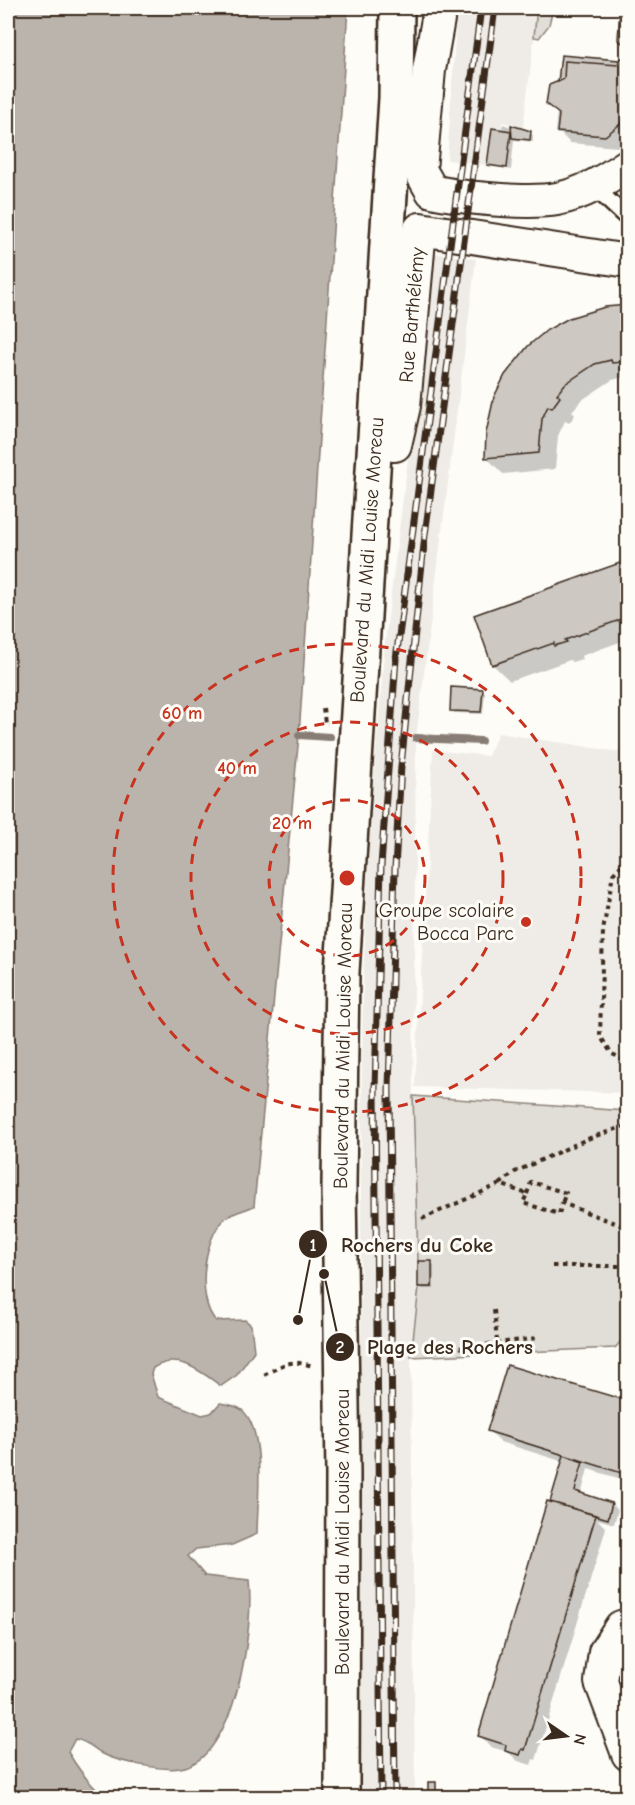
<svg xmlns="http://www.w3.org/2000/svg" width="635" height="1805" viewBox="0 0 635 1805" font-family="'Comic Neue',sans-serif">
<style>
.built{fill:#efece7}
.green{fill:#e1ded7;stroke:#8e847a;stroke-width:1.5}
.water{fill:#bbb4ad;stroke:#887d74;stroke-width:1.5}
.shadow{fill:#0003;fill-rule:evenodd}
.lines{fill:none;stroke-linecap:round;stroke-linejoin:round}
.stream{stroke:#887d74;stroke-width:8}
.building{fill:#cdc8c2;stroke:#3b2a1e;stroke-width:1.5}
.lane-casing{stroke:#3b2a1e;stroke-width:20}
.street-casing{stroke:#3b2a1e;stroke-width:36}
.primary-casing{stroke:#3b2a1e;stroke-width:38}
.path{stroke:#3b2a1e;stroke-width:4;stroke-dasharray:4.5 4.5;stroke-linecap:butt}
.lane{stroke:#fdfcf7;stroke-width:15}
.street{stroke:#fdfcf7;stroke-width:32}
.primary{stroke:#fdfcf7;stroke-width:33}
.rail-casing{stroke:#3b2a1e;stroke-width:7}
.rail{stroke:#fdfcf7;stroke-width:4.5;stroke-dasharray:14;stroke-linecap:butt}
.ring{fill:none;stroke:#c8321e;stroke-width:3;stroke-dasharray:10 8}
.poi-dot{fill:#c8321e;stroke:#fdfcf7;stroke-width:2}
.labels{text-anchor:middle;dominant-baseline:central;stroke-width:6;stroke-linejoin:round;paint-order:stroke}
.street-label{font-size:20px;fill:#3b2a1e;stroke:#fdfcf7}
.poi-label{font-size:20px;fill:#3b2a1e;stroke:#fdfcf7;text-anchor:end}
.centre{fill:#c8321e;stroke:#fdfcf7;stroke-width:3}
.ring-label{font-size:18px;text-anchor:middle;font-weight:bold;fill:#c8321e;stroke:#fdfcf7;stroke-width:6;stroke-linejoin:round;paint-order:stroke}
.leader{fill:none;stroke:#3b2a1e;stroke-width:2}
.callout-dot{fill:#3b2a1e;stroke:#fdfcf7;stroke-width:2}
.mark-label{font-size:18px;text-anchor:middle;font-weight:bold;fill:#fff}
.callout-label{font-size:21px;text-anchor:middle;font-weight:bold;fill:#3b2a1e;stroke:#fdfcf7;stroke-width:6;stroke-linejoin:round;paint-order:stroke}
</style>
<rect width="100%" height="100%" fill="#fdfcf7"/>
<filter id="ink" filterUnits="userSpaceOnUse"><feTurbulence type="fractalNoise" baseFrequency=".0167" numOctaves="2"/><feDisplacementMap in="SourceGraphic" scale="12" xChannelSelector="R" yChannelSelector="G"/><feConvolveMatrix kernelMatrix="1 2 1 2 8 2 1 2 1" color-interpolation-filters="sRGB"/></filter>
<g filter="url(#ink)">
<path class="built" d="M457,8h81l-15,120 -21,-6 -1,7 -9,-1 -5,37 -40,-5z
M434,253l42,6 -60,479 -3,358 5,191 -7,70 4,440 -54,1v-647l2,-168 7,-160 15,-182z
M498,733l129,20v340l-212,-6 18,-337 55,6z"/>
<path class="green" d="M537,8h16l-4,17 -10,13 -5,-1z
M413,1096l214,15v223l-12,14 -204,9 8,-70h13l-14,-26z"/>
<path class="water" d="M8,8h340l-49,727 -45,471c-8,4 -23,7 -30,13 -21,20 -28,81 -8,102l29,-1 6,5 3,26 -17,24 -16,11c-21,-15 -43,-34 -68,-18l-2,6 7,23 44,18 9,-2 9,-10c7,1 16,2 22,7 25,22 15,93 15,124l-25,11 -36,4 -8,7 17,20 44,5c5,45 -12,178 -69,187 -16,3 -62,-6 -77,-14 -10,-6 -16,-13 -28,-15l-7,13c10,17 22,33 37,45h-97z
M197,1790l55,3 7,4h-63z"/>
<path class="shadow" d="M628,56v82l-11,9 -47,-4 -9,-9h-4l-2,-3 2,-19z
M503,124l30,11v7l-19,-2 -3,30 -22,-5z
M628,206v37l-5,-5z
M628,307v69l-16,4 -30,20 -10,11 3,4 -6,8 -4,-2 -7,15 -3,33 -52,5 -17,-17z
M628,562v77l-47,17 1,3 -10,3 -2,-2 -60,21 -17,-16 -17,-49z
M482,690l3,3 -2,21 -29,-1 -2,-3z
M431,1263l3,2v24h-11l-3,-2z
M628,1403v78l-40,-12 -7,26 31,9 6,6 -4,14 -17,-5 9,9 -70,232 -3,-1 -2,6 -13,-4 -10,-9 -17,-5 -11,-11 76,-231 8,-43 -64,-20 -11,-11zM580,1467h3l-9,32 -2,-1z
M435,1784l3,14h-9z"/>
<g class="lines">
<path class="stream" d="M299,735l31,2
M416,738l65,3"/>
</g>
<path class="building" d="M620,8h8v39l-10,-7z
M627,54l1,64 -23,18 -48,-4 2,-18 -13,-10 3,-19 15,-6 1,-18 53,4 1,-5z
M561,55l58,5 -1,5 -53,-4 -1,18 -6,3z
M511,125l20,6 -1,9 -18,-2z
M492,128l19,3 -4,37 -20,-3z
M628,305v53h-5v4l-11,1 -1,-3 -16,4 -30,20 -8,10 3,3 -8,11 -4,-2 -6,13 -3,34 -54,5 1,-25 8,-36 11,-22 23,-29 19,-16 22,-12 36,-11z
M628,560v57l-63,23 2,2 -13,4v-3l-62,22 -18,-50z
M451,687l32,2 -2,23 -31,-1z
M418,1261h14v26h-14z
M507,1365l121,36v74l-141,-44z
M564,1455l19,7 -8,29 37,12 -4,16 -58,-17z
M547,1501l49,14 -71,235 -3,-1 -2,6 -15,-4 1,-6 -28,-9z
M428,1782h8v16h-8z"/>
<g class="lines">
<g class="lane-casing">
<path id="lane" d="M594,187l31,29"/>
</g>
<g class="street-casing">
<path id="street" d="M440,8l-11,62 -9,100 12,21c29,7 96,13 125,8 26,-5 49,-19 71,-34
M374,443l21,2 9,-39 16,-177 208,32
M628,1625l-7,2 -16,25 -4,30 27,72"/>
</g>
<g class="primary-casing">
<path id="primary" d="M342,1798l1,-324 -4,-288 3,-214 54,-874 1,-90"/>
</g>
<path class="path" d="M323,708l2,15h3
M628,858l-15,16 -10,57 -3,105 12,18 16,7
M500,1184l15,-12 72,-33 41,-14
M527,1194l4,-12 35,11 -4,10
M422,1219l78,-35 27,10 -4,9 36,11 3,-11 66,25
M301,1244l9,3
M552,1266h76
M494,1310l3,31
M433,1351l105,-13
M264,1375c21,-11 24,-16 49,-9"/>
<use href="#lane" class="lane"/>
<use href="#street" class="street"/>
<use href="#primary" class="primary"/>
<g class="rail-casing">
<path id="rail" d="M381,1798l-6,-709 6,-223 15,-207 85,-651
M395,1798l-6,-709 6,-221 6,-102 24,-231 70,-527"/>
</g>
<use href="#rail" class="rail"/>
</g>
</g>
<g class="ring">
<circle cx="347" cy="878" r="78"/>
<circle cx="347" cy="878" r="156"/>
<circle cx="347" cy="878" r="234"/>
</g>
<circle class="poi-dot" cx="526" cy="922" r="6"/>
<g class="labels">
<g class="street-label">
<text transform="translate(412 315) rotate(-85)">Rue Barthélémy</text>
<text transform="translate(367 560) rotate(-86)">Boulevard du Midi Louise Moreau</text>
<text transform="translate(343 1046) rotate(-89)">Boulevard du Midi Louise Moreau</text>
<text transform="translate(342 1532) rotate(-90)">Boulevard du Midi Louise Moreau</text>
</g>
<g class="poi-label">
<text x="514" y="910">Groupe scolaire<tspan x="514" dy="23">Bocca Parc</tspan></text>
</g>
</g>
<circle cx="347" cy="878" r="9" class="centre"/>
<g class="ring-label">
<text x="182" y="719">60 m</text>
<text x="237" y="774">40 m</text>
<text x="292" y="829">20 m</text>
</g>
<path class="leader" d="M298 1320L313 1244M324 1274L340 1347"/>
<g class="callout-dot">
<circle cx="298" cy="1320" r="6"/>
<circle cx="324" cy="1274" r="6"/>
<circle cx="313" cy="1244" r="15"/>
<circle cx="340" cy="1347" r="15"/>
</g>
<g class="mark-label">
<text x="313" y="1251">1</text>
<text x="340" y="1353">2</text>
</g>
<g class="callout-label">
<text x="417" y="1252">Rochers du Coke</text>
<text x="450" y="1354">Plage des Rochers</text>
</g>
<rect width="635" height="1805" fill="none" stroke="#fdfcf7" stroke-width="30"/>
<rect x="15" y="15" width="605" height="1775" fill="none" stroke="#3b2a1e" stroke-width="2" filter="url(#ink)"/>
<g transform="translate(566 1736) rotate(104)" stroke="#fdfcf7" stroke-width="4.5" paint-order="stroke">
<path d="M0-4.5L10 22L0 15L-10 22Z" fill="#3b2a1e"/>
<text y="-9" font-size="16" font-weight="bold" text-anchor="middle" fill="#3b2a1e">N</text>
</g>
</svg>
